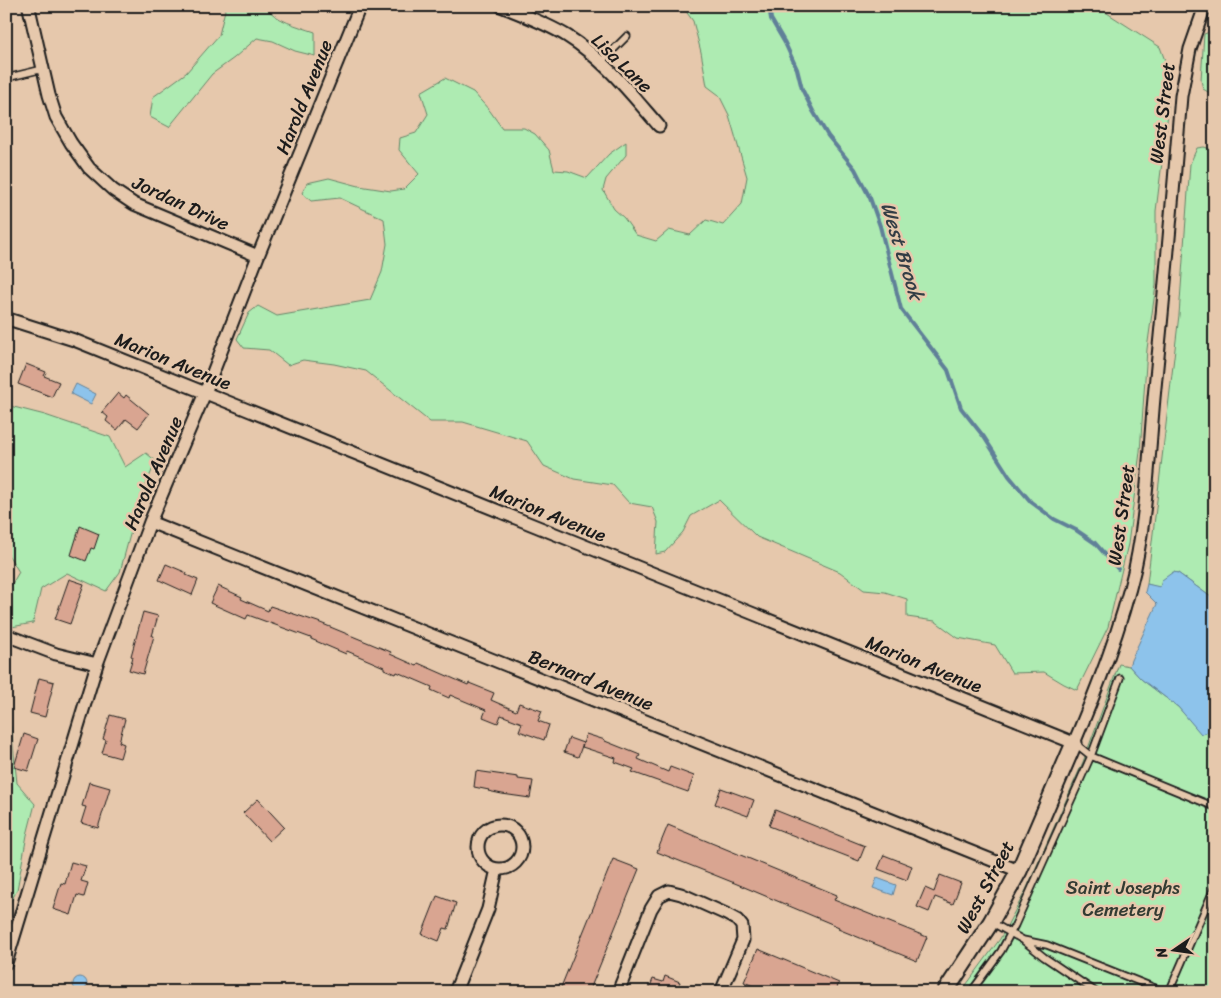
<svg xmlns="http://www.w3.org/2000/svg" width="1221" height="998" viewBox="0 0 1221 998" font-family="Sriracha,sans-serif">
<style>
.green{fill:#aeebb2;stroke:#658467}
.water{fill:#8dc3eb;stroke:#608098}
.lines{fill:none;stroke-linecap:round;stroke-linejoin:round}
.stream{stroke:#608098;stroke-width:4}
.building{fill:#d9a591;stroke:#1c1c1c}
.lane-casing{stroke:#1c1c1c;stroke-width:9}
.street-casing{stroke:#1c1c1c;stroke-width:15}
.secondary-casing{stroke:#1c1c1c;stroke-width:19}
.lane{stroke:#e6c8ac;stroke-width:5.5}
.street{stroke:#e6c8ac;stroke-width:11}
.secondary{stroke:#e6c8ac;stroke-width:15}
.labels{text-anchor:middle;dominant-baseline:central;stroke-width:5;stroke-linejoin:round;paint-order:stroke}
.street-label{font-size:19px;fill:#1c1c1c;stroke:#e6c8ac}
.park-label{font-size:19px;fill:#323b32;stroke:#e6c8ac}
.water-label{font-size:20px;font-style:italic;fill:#333d45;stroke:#e6c8ac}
</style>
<rect width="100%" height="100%" fill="#e6c8ac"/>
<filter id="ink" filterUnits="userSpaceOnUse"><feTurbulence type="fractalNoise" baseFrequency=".02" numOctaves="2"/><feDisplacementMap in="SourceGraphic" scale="10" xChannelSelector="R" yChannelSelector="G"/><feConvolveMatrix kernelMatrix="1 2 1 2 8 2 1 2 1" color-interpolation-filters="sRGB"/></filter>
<g filter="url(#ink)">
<path class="green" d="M224,6h41c10,15 33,20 50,26v24l-20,-5 -22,-10 -16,-3 -23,20 -22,16 -43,53 -19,-10 3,-20 33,-24 33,-38 6,-25z
M682,6h414l64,41 7,19 1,47 -12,98v74l-9,64 -7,103 -12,92 -20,83 -31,63 -13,-6 -20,-12 -32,1 -17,-28 -37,-7 -23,-17 -28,-4v-18l-22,-7 -21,-2 -24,-18 -83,-35 -38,-37 -28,16 -8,16 -18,20 -9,2 2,-32 -6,-15 -23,-4 -16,-18 -39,-6 -30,-13 -17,-25 -64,-19h-33l-64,-51 -32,-7 -31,-4 -15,5 -19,-15 -25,-2 -7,-9 12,-26 9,-7 19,10 93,-16 12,-28 5,-28 -3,-25 -44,-21 -29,3 -9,-8 5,-10 22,-5 30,8 32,5 13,-2 15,-15 -20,-24 1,-12 16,-5 12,-19 -7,-22 24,-14 28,14 17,19 12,17h22l11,6 14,16 5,20 14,1 19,7 22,-24 17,-12v13l-20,24 -3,11 11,19 10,9 12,17 20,6 13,-11 21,5 16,-15 17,5 19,-21 5,-27 -18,-62 -10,-20 -12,-9 -6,-34 -8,-31z
M1210,32l5,4v57h-5l-7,-4 -2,-9 3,-46z
M1204,147l11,3v450l-37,-27 -5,-1 -13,16 -13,-4 32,-269 11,-151 7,-16z
M6,405l39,10 65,22 15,30 21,-14 10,8 -17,40 -19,71 -14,19 -39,-18 -26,16 -8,34 -27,5v-34l13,-22 -13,-21z
M1119,664l10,2 12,13 37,28 17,19 10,7 10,-3v262h-254l39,-53 26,-49 57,-128z
M6,723l5,3 6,57 18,21 -8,31 -10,55 -11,21z"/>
<path class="water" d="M76,384l20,10 -5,10 -20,-10z
M1173,572l5,1 37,27v130l-14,4 -23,-27 -37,-28 -12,-13 2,-6 26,-56 -12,-12 2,-8 13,3 2,-7z
M877,878l19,7 -3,10 -20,-7z
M73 984a7 7 0 1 1 14 0a7 7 0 1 1-14 0Z"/>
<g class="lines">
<path class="stream" d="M769,6l2,13 14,24 12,26 5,20 11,22 15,25 27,33 15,29 10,28 21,83 47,61 13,38 23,29 25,39 22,26 23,17 22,11 19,13 23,26"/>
</g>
<path class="building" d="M26,364l20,8 -2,4 15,6 -7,15 -34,-13z
M118,393l6,5 2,-3 23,19 -11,14 -12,-9 -9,11 -11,-9 2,-4 -6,-5z
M80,526l19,8 -5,15 -3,-1 -5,13 -15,-6z
M166,564l21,9 -1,2 12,5 -6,15 -33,-15z
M69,579l15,5 -14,40 -15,-5z
M218,586l24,11 -1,2 27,12 2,-5 48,16 73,30 -1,2 27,12 1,-3 50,22 1,-2 25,10 -3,7 25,11 3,-8 23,8 -4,10 11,4 -5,15 -25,-9 3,-8 -21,-8 -3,8 -15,-6 3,-7 -36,-15 -1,3 -18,-8 1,-3 -35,-15 -1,2 -12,-5v-2l-37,-16 -1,3 -35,-15v-1l-63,-23 -2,4 -36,-16z
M143,612l15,4 -6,20h2l-11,38 -14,-4 4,-13 -2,-1z
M39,678l15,4 -9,35 -15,-4z
M110,715l15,4 -6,23 5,2 -4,14 -18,-5 4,-13 -3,-1z
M24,734l14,5 -10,32 -14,-4z
M586,734l19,6v1l35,14 -2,4 30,13 2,-5 24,9 -6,16 -56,-20 2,-3 -19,-7 1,-4 -34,-11z
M569,738l14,5 -5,14 -14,-5z
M476,771l42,6v2l15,2 -3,17 -28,-4 -14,-3 1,-1 -15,-3z
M89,782l21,6 -12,40 -17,-5 5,-16 -4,-1z
M721,788l33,12 -6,16 -33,-12z
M258,799l26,28 -15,14 -26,-28z
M775,810l90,36 -6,15 -90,-35z
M668,825l169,70 -3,5 93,37 -10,24 -79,-32 1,-2 -102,-43 -80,-32z
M884,855l28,11 -5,14 -29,-11z
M613,859l26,10 -50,123h-30z
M71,862l15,4 -5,15 7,2 -4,14 -7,-2 -6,20 -18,-6 8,-26 4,1z
M940,875l21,8 -8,21 -18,-7 -6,15 -12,-5 8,-19 9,4z
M437,896l19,7 -8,26 -4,-1 -5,13 -17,-7z
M758,949l81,34 -4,9h-68l-23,-10z
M665,976l15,6 -2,6 7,4h-37l5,-13 10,3z"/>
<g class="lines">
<g class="lane-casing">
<path id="lane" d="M601,62l26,-26
M6,78l37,-9
M1076,744l15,12 124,51
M991,922l32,18 24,5 118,47
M1024,941l20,16 52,35
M971,992l30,-41 14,-26 76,-169 29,-78
M1169,992l46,-106"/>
</g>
<g class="street-casing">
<path id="street" d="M501,6c22,9 45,17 66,30 37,23 64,58 92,90
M29,8l20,87 7,22 15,26 18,25 24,22 21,14 124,52
M8,319l66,21 1000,403c24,-57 47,-115 61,-175 12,-56 14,-114 19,-170 10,-101 19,-201 27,-302l9,-47 15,-43
M150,522l869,349
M6,635l50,19 41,10
M478 847a22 22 0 1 1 44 0a22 22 0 1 1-44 0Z
M6,963l91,-299 53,-142 55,-129 53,-137 102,-250
M455,992l33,-83 9,-40
M618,992l33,-83 8,-13 10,-5 12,3 45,20 11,6 5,6 1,14 -22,52"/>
</g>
<g class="secondary-casing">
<path id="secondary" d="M945,992l46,-70 28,-51 55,-128"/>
</g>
<use href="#lane" class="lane"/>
<use href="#street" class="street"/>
<use href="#secondary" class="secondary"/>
</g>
</g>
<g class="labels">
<g class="street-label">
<text transform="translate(622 63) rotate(44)">Lisa Lane</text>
<text transform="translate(304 97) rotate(-68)">Harold Avenue</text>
<text transform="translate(1162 113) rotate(-83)">West Street</text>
<text transform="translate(181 203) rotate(25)">Jordan Drive</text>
<text transform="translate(173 361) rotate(22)">Marion Avenue</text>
<text transform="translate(153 473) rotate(-67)">Harold Avenue</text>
<text transform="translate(548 513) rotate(22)">Marion Avenue</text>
<text transform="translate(1121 515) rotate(-82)">West Street</text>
<text transform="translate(924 664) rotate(22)">Marion Avenue</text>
<text transform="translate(591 680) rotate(22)">Bernard Avenue</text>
<text transform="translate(985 887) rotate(-62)">West Street</text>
</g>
<g class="park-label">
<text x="1123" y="887">Saint Josephs<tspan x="1123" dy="22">Cemetery</tspan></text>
</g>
<g class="water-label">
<text transform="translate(902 251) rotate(73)">West Brook</text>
</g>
</g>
<rect width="1221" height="998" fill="none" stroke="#e6c8ac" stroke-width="25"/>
<rect x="12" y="12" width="1196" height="973" fill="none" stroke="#1c1c1c" stroke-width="2" filter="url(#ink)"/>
<g transform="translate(1174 950) rotate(257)" stroke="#e6c8ac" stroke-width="4" paint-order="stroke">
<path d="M0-4L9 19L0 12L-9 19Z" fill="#1c1c1c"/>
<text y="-8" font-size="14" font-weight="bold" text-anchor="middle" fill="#1c1c1c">N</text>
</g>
</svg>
